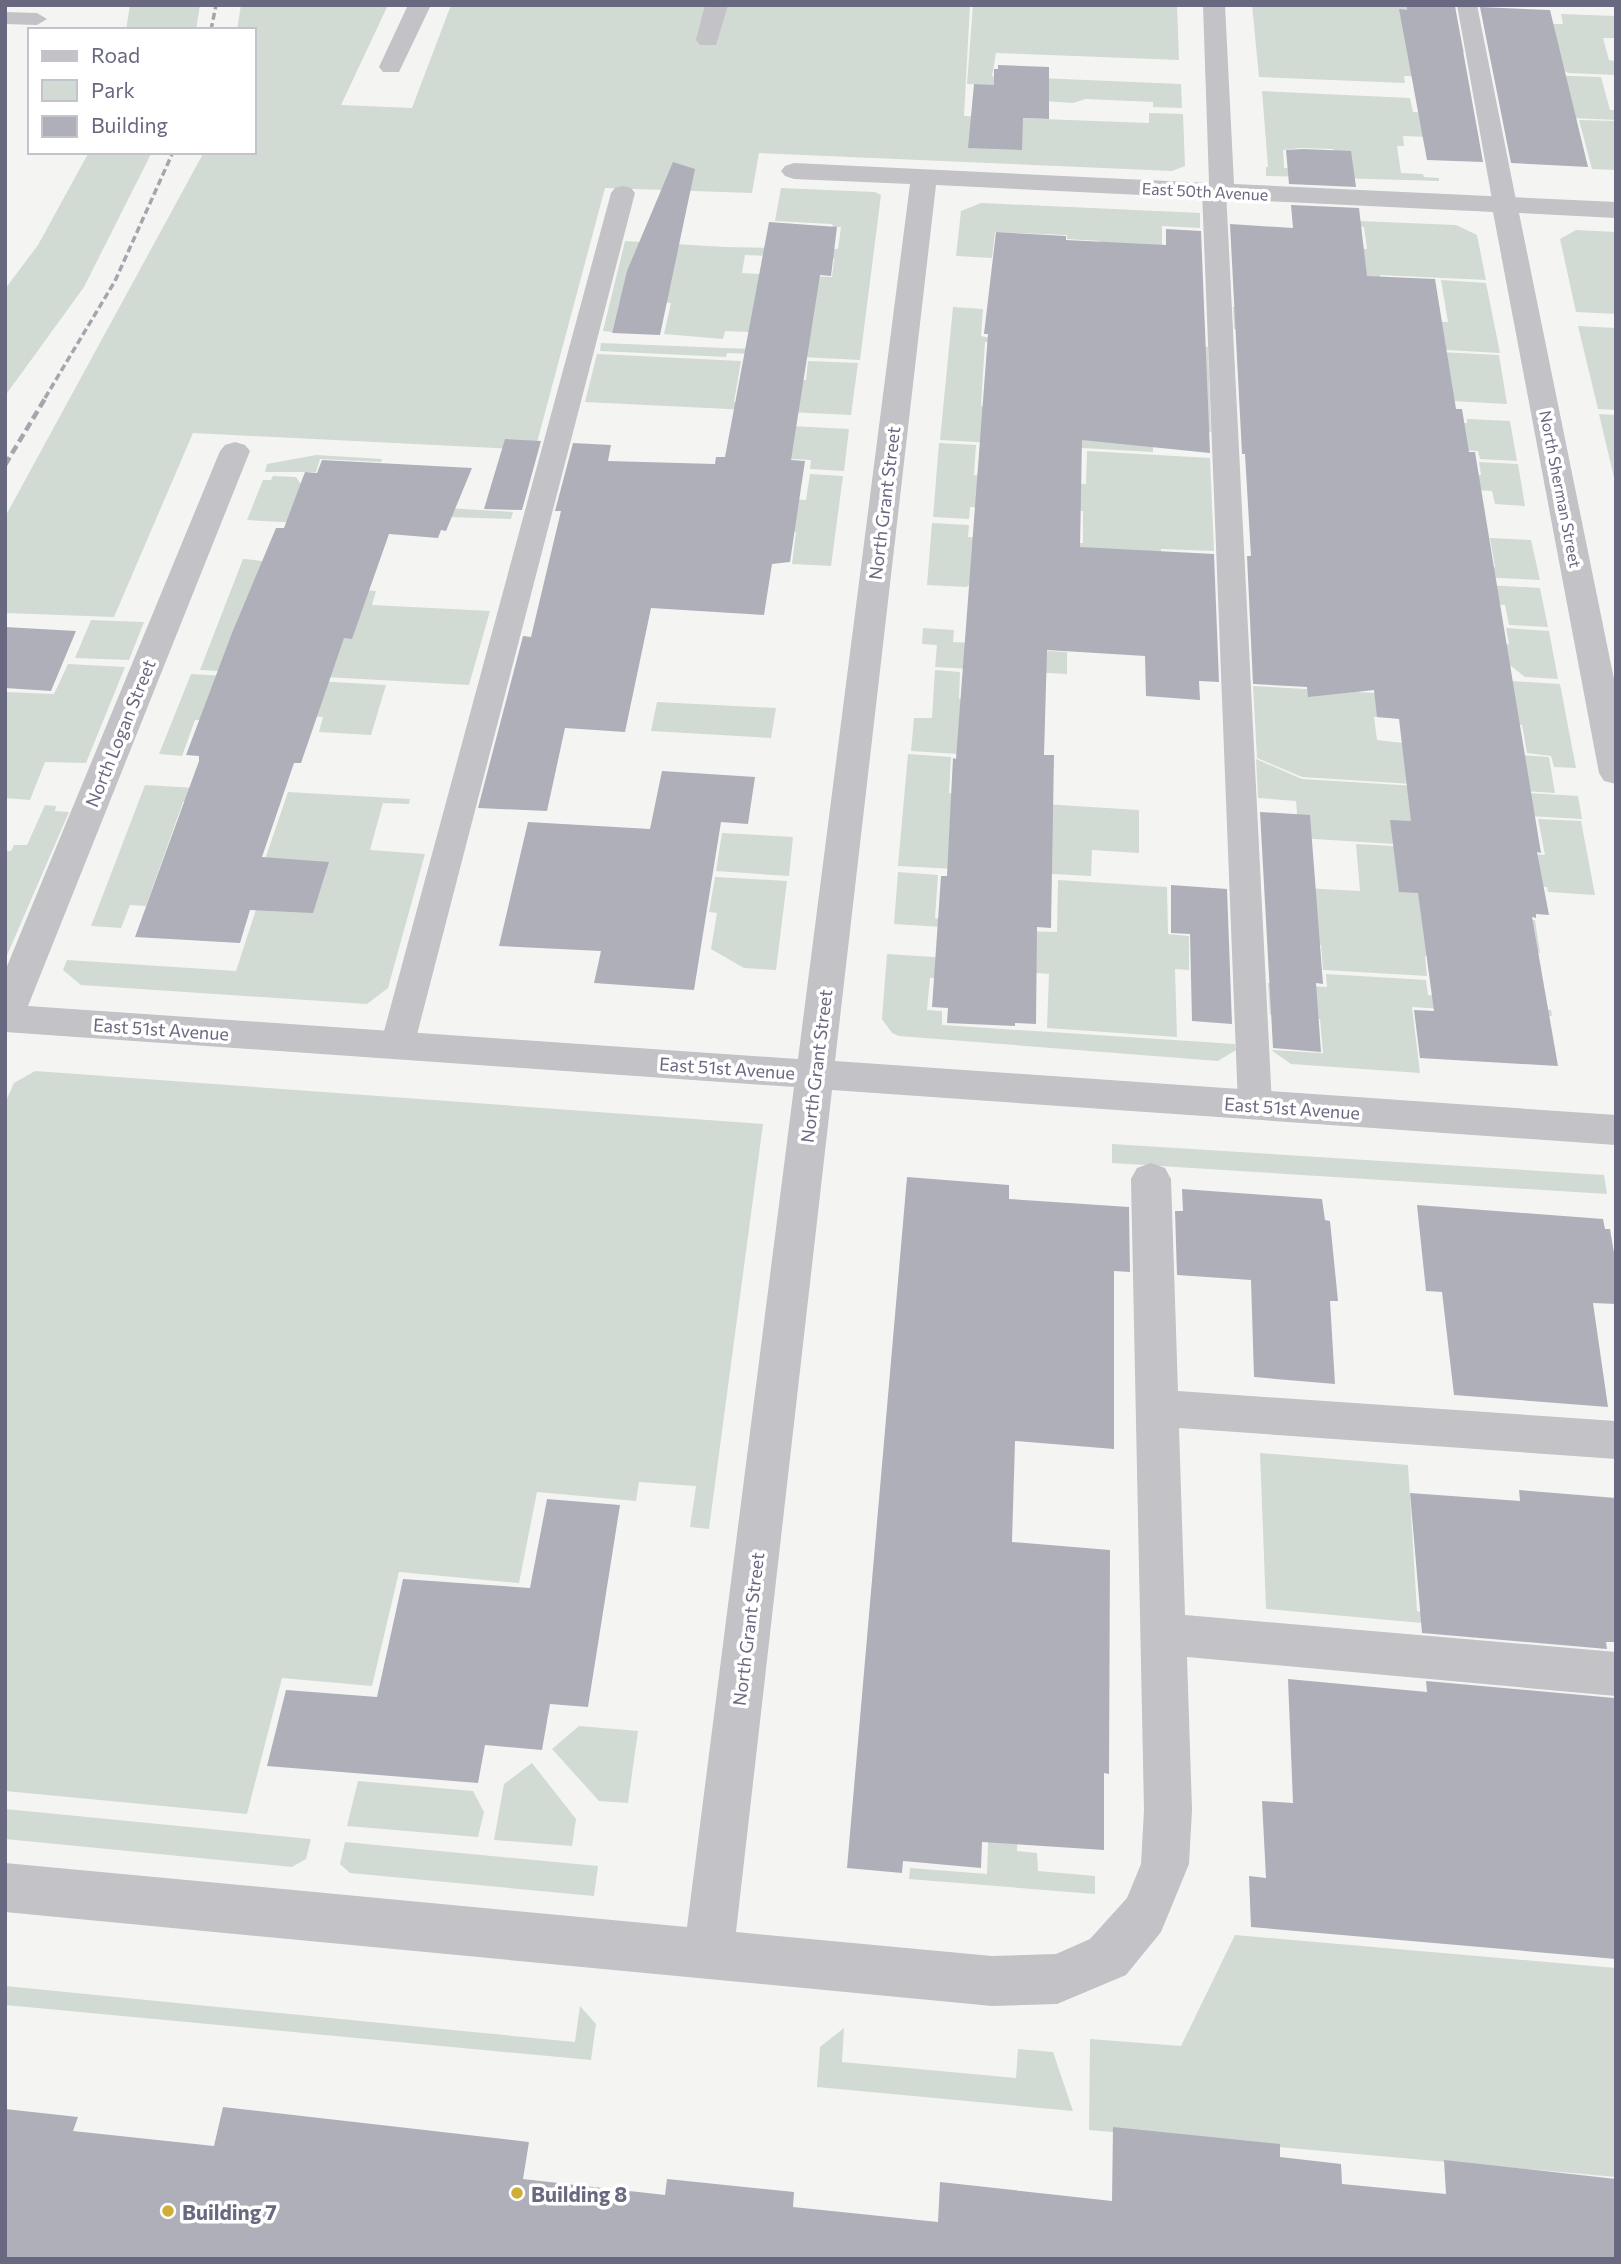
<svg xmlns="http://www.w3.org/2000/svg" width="1621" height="2264" viewBox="0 0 1621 2264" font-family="Commissioner,sans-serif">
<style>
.green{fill:#d2dad4;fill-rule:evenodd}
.building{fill:#afafb9}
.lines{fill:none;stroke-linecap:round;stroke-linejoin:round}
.lane{fill:#c2c2c7;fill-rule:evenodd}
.street{fill:#c2c2c7;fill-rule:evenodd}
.rail-far1{stroke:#a5a5ad;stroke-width:3.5;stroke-dasharray:7 3.5;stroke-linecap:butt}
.rail{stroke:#a5a5ad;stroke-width:4.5;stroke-dasharray:9 4.5;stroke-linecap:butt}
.poi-dot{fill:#ceae39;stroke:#fff;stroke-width:2.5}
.labels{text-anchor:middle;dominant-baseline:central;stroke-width:7;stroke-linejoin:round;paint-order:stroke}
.far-street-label{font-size:16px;fill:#686880;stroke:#fff}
.street-label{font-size:18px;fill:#686880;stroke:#fff}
.near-poi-label{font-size:21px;font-weight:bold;fill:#686880;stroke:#fff;text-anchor:start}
</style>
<rect width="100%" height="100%" fill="#f4f5f3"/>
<path class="green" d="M130,5h70l-4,25h-70z
M241,5h147l-47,100 71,3 39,-103h519l-6,111 185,7v-10l34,1 2,52 -13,5 -413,-18 -7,40 -147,-5 -70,262 -342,-17 -79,184 -109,-4v-96l199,-365h50v-122h-17z
M973,5h204l2,55 -183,-7 -4,23 189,8 1,24 -29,-1v-5l-67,-3 -13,4 -30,-2 -57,-16 -19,-1z
M1252,5h202l10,47 -37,-2 4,27 -27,-1 1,7 -146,-6z
M1561,14l55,2v22h-13l6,22 7,1v14l-48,-2 -5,-3 -15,-46h15z
M1542,75l59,2 9,33h6v10l-109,-5z
M1262,91l148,7 3,14 61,3 5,24 -76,-3 1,10h-7l4,27 22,1 1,3 15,1v3l-173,-5v-9h2zM1300,148l33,1 21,22 -70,-3 -1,-18z
M1579,120l37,1v49l-24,-1z
M89,152h63l-68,135 -79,109v-107l33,-44z
M781,188l94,4 6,3 -21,165 -58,-3 -40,-83 70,3 2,-18 -89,-4 -3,18 18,1 -10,58 -25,-1 -2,8 -59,-5 7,-31 -51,-3 -8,32 -9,-1 22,-90 100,6 113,2 3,-22h-8l-1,-3 -57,-3z
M981,203l219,10v15l-38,-2v27l-63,12 1,-24 -33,-2v-4l-72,-3 -3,26 -36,-2 5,-45z
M1359,221l97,4 21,10 9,45 -106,-5 2,14 -82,44 -66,-4 -1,-22 30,1 70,-61 34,2 -3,-22 -4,-1z
M1576,230l40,2v82l-40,-2 -16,-73z
M1441,280l45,3 14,70 -90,-5 -4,-28 42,2z
M953,307l30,2 -2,27 36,8 -32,-2 -4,64 68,4 156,-64 3,1 3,85 -58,-3v23l-213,-12z
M1578,326l38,2v82l-18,-1z
M601,343l200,8v5l-74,-3 -1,4 -126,-6z
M1319,346l180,9 8,49 -130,-7z
M597,354l144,7 -7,41 61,3 4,-25h7l2,-19 50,2 -7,52 -266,-13z
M1599,414l17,1v71z
M1467,419l43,2 7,40 -37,-2 -2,-8 -61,-4 41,-24h9z
M736,423l113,6 -5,42 -34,-2 1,-9 -81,-4z
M939,443l37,2 -2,30 12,1 -2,32 -14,-1 -1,12 -36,-2z
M1087,451l123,7 4,93 -53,-2v41l-89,-47h11v-32l-97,-5 2,-27 98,5z
M316,455l66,4 -1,3 -61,-3 -4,13h-51l2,-8z
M1479,462l39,2 7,42 -30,-2 -3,-13 -102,-6 -2,-15 93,5z
M810,474l33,2 -12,90 -39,-2 4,-32h-12l-81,-38 103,6z
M273,476l23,1 4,6 112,23 101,6 -2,7 -96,-3 -5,13 -163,-9 16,-40h8z
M932,523l37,2 -1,12 13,1v40l-15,9 -39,-2z
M1490,538l41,2 9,40 -144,-7 99,-6z
M243,559c49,3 86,29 133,32l-4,14 118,6 -21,74 -269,-15z
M1397,580l143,8 8,39 -39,-2 -4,-20 -105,-6z
M91,620l53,2 -15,38 -54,-2z
M923,628l31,2 -1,12 20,1v4l94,5v22l-132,-7 2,-22 -15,-1z
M1506,628l43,3 9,48 -33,-2 -14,-11 -108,-6 106,-16z
M68,664l57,3 -39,96 -41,-1 -15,38 -25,-2v-106l49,2z
M935,670l25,2 -1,27 12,1 51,58 -111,-7 3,-33h18z
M191,674l195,11 -15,50 -52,-3 4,-15 -111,-6 -4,9h-13l-13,36 -23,-2z
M1512,681l48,3 16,84 -22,-1 -3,-11 -24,-3 -5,-28 -11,-1z
M1253,686l246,14 -82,19 -43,-2 3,23 44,5v3l128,9 6,36 -253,-16 -45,-19z
M657,702l119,6 -5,30 -120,-7z
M908,754l43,3 -2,36 13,2v4l177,11v43l-47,-3 -1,26 -193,-10z
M1256,759l46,20 276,17 4,23 -159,-9 3,36 -127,-8 -3,-37 -38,-3z
M145,785l138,8 -4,14 -96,-5 -37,104 -16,-1 -9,23 -30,-2z
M288,792l122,7 -1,5 -26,-1 -13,47 55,4 -37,134 -21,16 -286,-19 -18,-15 4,-10 169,11 25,-77 1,-26z
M45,805l11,1 -1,5 14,1 -64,148v-109h6l3,-6h13z
M1538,819l43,2 14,74 -47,-3 -1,-5 -14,-1 -99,-37 111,6z
M722,833l71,4 -4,39 -73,-5z
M1356,844l74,4 8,65 97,7 5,33 -98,-6 1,9h-18l2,20 -104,-6 -2,-25 -51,-3 -4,-56 94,5z
M898,872l40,3 -3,43 85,14 -126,-8z
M715,877l72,4 -11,89 -32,-2 -33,-19 6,-36 -8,-1z
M1058,880l109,7 1,47 21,2v34l-14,-1 2,68 -130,-9 2,-54 -25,-2 1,-41 32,1z
M887,954l123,8 -68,16h-12l-3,32 15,1v14l293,19 1,6 -18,11 -319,-25 -7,-3 -10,-14z
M1326,974l100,6 2,15 21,2 2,7 100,6 1,6 -140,-9 8,66 -129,-9 -20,-14 52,3 -3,-34 -50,-4 -2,-32 59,4z
M35,1071l728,53 -54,405 -19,-2 6,-41 -57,-4 -3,19 -99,-9 -18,91 -120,-11 -27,114 -90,-8 -35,136 -242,-23v-688l9,-20z
M1112,1144l492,31 3,19 -495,-31z
M1260,1453l148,12 9,146 4,1 1,11 -156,-14z
M579,1726l59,5 -10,72 -29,-2 -47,-52z
M532,1763l44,56 -4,27 -78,-6 10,-56z
M991,1763l28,2 -2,86 20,2 1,18 57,5v18l-186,-15 1,-11 77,6z
M358,1781l115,10 11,21 -6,25 -131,-11z
M5,1809l306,30 -5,20 -14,8 -287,-28z
M345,1842l253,24 -4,30 -244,-23 -10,-9z
M1235,1935l381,33v209l-527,-47 1,-91 91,7z
M5,1986l570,56 5,-36 16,18 -5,36 -586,-55z
M844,2028l-2,34 174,16 2,-29 35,3 20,59 -256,-24 3,-40z"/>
<path class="building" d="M1407,5l48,1 28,156 -56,-2 -28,-151 8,1z
M1480,7l70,3 38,157 -77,-4z
M998,65l51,2v52l-26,-1 -1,32 -54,-2 6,-64 20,1v-16h4z
M1303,149l48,2 5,36 -67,-3 -3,-34z
M673,162l22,7 -35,166 -48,-2 15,-62z
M1291,205l68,3 8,68 68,3 21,130h6l7,43h6l66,401 -4,-1 12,63 -13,-1v4l-4,-1 26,149 -138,-8 -6,-48 20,1 -16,-118 -19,-1 -9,-72 21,1 -12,-102 -22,-2 -3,-27 -66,7 -1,-10 -54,-3 -6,-128h4l-6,-102h-3l-12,-230 63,4z
M769,222l68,5 -6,49 -11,-1 -29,185 14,1 -15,101 -18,2 -8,51 -113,-7 -26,124 -60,-4 -18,83 -69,-3 45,-172 8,1 30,-126h-6l18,-68 38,2 -3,16 107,3 1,-7h9z
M1166,229l35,2 9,222 -128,-13 -2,107 134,7 5,128 -20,-1 1,19 -54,-4 -1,-40 -98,-6 -3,105h10l-3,173 -14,-1 -1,97 -21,-1v3l-68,-3 1,-15 -16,-1 9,-131h6l6,-118 3,1 32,-425h-4l12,-102 70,4v4l100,5z
M505,439l36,2 -19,69 -38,-1z
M322,460l150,8 -26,63 -5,-1 -3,8 -49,-4 -37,105 -8,-1 -43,125h-7l-32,94 67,5 -16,51 -63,-3 -10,33 -105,-6 64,-176v-5l-13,-1 46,-122 44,-105h8l21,-56 12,1z
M5,627l71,4 -25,60 -46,-3z
M662,771l93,6 -7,47 -27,-2 -27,168 -100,-7 7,-32 -102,-5 29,-124 122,7z
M1260,812l50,3 13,169 -7,-1 5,69 -48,-4z
M1171,885l56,4 5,135 -40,-3 -2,-87 -19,-1z
M907,1177l102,8v14l120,8 1,65 -16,-1v178l-99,-8 -3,101 98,8 -1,224 -5,-1v77l-122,-8 -1,26 -78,-7 -1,12 -55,-5z
M1182,1189l140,10 3,21 5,1 8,80h-8l5,83 -81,-7 -3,-97 -74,-5 -2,-64h8z
M1417,1205l186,14 2,10h5l6,36v39l-23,-1 15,104 -154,-12 -12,-103 -16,-1z
M1519,1490l97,8v144h-10l1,7 -185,-16 -12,-140 110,8z
M547,1499l73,6 -32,202 -38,-3 -8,46 -57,-5 -7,38 -211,-17 19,-76 91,7 26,-118 127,9z
M1288,1679l139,13 -1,-11 188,17 2,261 -365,-32 -2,-51 17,2 -4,-77 31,2z
M223,2107l306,35 -6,37 142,16 2,-16 127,13 -1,15 145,15 2,-40 172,19 1,-74 167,17v13l61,7 1,20 104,10 -2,-34 172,19v80h-1611v-150l73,8 -5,14 141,15z"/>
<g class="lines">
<path class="lane" d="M1457,5h20l40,200 -4,5h-16l-4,-5z
M5,12l32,1 10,6 -10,6 -32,-1z
M1214,184l8,2 4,5 46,914 -5,10 -12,4 -12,-4 -5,-10 -36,-914 4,-5z
M623,186l8,2 4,5 -221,853 -5,9 -12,4 -12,-4 -5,-9 231,-853 4,-5z"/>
<path class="street" d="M408,5h23l-32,67h-16l-4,-5z
M705,5h23l-12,40h-16l-4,-5z
M1203,5h22l9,179 382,18v16l-97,-5 97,476v95l-12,-3 -5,-8 -106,-561 -557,-27 -101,876 781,54v30l-784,-55 -96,842 256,24 64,-2 34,-15 37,-41 14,-34 3,-54 -13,-631 6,-11 14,-5 14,5 6,11 7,212 438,30v38l-437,-31 6,187 431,37v44l-429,-39 5,153 -3,54 -28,68 -35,43 -69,29 -65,2 -987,-94v-49l682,64 107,-840 -789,-55v-61l215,-520 5,-6 10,-3 10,3 5,6 -222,555 770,53 112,-875 -116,-5 -9,-3 -4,-5 4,-5 9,-3 415,20z"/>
<path class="rail-far1" d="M211,30l5,-25
M45,398l70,-117 58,-129"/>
<path class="rail" d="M5,465l41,-68"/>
</g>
<g class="poi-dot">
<circle cx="517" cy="2193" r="7"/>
<circle cx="168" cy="2211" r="7"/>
</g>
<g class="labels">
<g class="far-street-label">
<text transform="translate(1205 191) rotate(3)">East 50th Avenue</text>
<text transform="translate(1561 489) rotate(79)">North Sherman Street</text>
</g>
<g class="street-label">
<text transform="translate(884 503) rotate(-83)">North Grant Street</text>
<text transform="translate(120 733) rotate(-68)">North Logan Street</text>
<text transform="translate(161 1029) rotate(4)">East 51st Avenue</text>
<text transform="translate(816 1066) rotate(-83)">North Grant Street</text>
<text transform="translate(727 1068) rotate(4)">East 51st Avenue</text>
<text transform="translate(1292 1108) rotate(4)">East 51st Avenue</text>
<text transform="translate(748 1629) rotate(-83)">North Grant Street</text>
</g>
<g class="near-poi-label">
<text x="531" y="2193">Building 8</text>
<text x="182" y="2211">Building 7</text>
</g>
</g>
<rect width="1621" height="2264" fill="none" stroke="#686880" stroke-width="14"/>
<rect x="28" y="28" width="228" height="126" fill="#ffffff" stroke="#c3c3cc" stroke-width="2"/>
<rect x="42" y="51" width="35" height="10" fill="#c2c2c7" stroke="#c3c3cc" stroke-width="2"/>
<text x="91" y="63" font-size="21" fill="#686880">Road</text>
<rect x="42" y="80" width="35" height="21" fill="#d2dad4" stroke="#c3c3cc" stroke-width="2"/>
<text x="91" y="98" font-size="21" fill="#686880">Park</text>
<rect x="42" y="116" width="35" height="21" fill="#afafb9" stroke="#c3c3cc" stroke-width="2"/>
<text x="91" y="133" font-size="21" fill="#686880">Building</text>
</svg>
